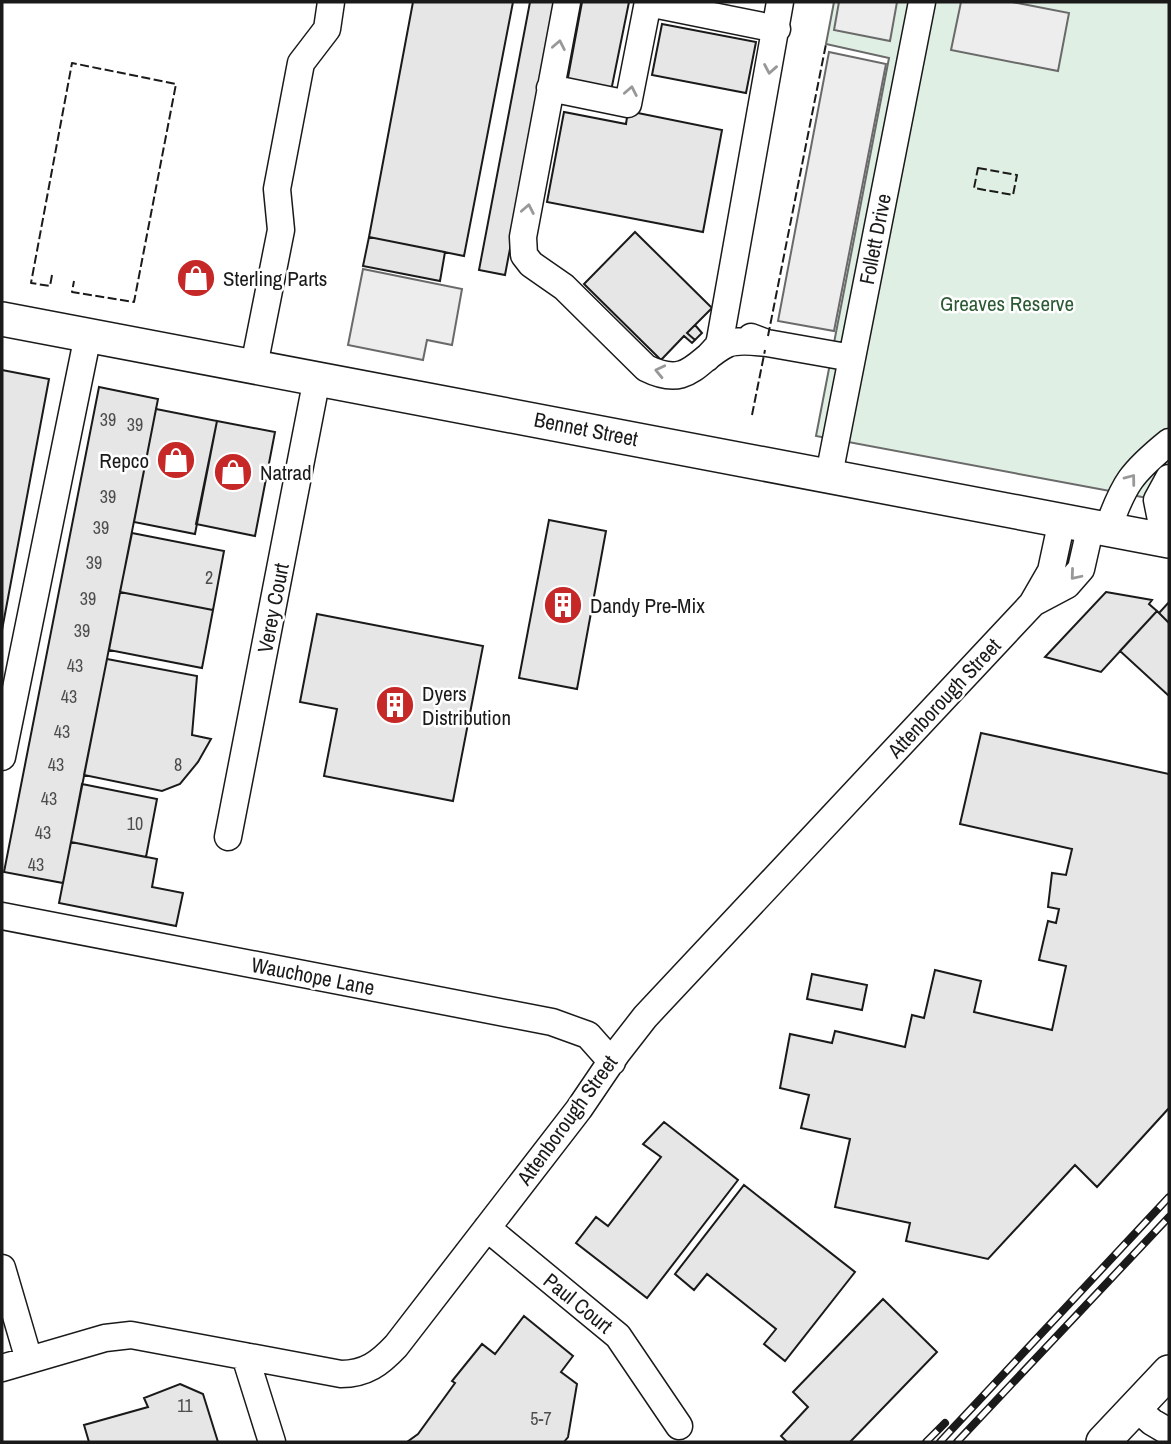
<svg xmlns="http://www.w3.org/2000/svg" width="1171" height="1444" viewBox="0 0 1171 1444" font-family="'Archivo Narrow',sans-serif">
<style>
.green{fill:#e0efe3;stroke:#6a6a6a;stroke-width:2}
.parking{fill:#ededed;stroke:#6a6a6a;stroke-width:2}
.building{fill:#e6e6e6;stroke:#1a1a1a;stroke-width:2}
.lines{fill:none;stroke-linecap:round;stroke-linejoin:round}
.minor-casing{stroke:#1a1a1a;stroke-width:29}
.major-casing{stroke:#1a1a1a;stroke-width:36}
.minor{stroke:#fff;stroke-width:26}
.major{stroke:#fff;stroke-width:33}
.rail-casing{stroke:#1a1a1a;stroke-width:8}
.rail{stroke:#fff;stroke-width:5;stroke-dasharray:16;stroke-linecap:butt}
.fence{stroke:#1a1a1a;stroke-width:2;stroke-dasharray:9 3.5;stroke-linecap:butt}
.oneway{stroke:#989898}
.labels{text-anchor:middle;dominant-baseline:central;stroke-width:5;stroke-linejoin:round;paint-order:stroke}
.number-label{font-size:18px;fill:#4d4d4d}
.street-label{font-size:21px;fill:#1a1a1a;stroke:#fff}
.poi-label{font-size:21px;fill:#1a1a1a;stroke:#fff;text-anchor:start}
.park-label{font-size:21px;fill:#2b5a34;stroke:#fff}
</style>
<rect width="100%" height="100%" fill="#fff"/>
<path class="green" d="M834,2h335v500l-353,-66 73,-378 -63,-14z"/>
<path class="parking" d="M839,2h58l-7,39 -56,-11z
M961,2h51l57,11 -11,58 -107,-21z
M829,52l57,12 -52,267 -56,-10z
M363,269l99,20 -10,56 -25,-5 -4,20 -75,-15z"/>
<path class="building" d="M413,2h100l-49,254 -95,-19z
M530,2h27l-52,273 -26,-5z
M582,2h47l-19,94 -44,-8z
M662,24l94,18 -10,51 -94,-18z
M628,111l94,19 -19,102 -156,-30 17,-90 62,12z
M635,232l77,76 -25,25 8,7 -3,3 -8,-7 -23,24 -77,-76z
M369,237l76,15 -5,29 -77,-15z
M695,325l7,8 -7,7 -8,-7z
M2,370l47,9 -47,251z
M99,387l59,12 -95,484 -59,-11z
M156,409l61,12 -22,113 -61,-12z
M217,421l58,11 -20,104 -59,-12z
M549,520l57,11 -29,158 -58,-11z
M132,533l92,18 -11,59 -93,-18z
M120,592l93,18 -11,58 -93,-18z
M1106,592l46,8 -3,4 8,7 -56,61 -56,-15z
M1169,602v21l-10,-10z
M1157,611l12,12v73l-49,-45z
M317,614l166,32 -30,155 -129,-25 13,-67 -37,-7z
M107,659l90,17 -5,59 19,4 -13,23 -18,22 -18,7 -78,-16z
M981,733l188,41v334l-72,79 -22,-22 -87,94 -82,-18 4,-18 -75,-16 15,-68 -49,-11 8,-33 -29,-7 10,-54 42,9 3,-12 70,16 7,-32 12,3 11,-48 46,11 -7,31 78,18 14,-64 -27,-6 9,-39 8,2 3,-14 -11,-2 4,-34 14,2 6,-26 -112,-25z
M82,784l75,15 -11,58 -75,-15z
M71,842l86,17 -5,28 31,6 -7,33 -117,-23z
M812,974l55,11 -5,25 -55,-11z
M664,1122l74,58 -91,118 -71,-55 20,-26 12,9 53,-69 -18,-13z
M744,1185l111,87 -70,89 -21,-17 12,-15 -69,-55 -13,16 -19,-16z
M883,1299l54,53 -87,90h-63l-6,-6 27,-29 -15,-15z
M524,1316l49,40 -12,16 16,12 -9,53 -4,5h-157l11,-8 37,-51 -3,-2 30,-37 13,10z
M180,1384l23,10 15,48h-129l-5,-17 64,-18 -4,-9z"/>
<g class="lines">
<g class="minor-casing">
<path id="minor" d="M567,2l-44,235 1,18 7,9 33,23 82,81c44,22 51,-10 81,-24 12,-5 27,-2 40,-1
M648,3l129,26
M550,88l78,16 20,-102
M751,337l16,6 85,15
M707,358l11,-12 2,-6 60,-338
M254,366l27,-136 -4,-41 24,-126 26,-34 4,-27
M829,475l93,-473
M1108,528c16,-45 24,-56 61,-86
M1165,540l-8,-40 12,-22
M1033,603l34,-18 14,-16 10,-44
M2,757l86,-422
M228,837l89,-459
M2,916l550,106 36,13 24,27
M487,1228l131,108 61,90
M2,1268l27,92
M245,1356l27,86
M2,1368l103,-30 26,-3 210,39c25,0 39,-11 55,-28l183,-237 38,-56 28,-36 387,-413 19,-33 11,-51
M1136,1408l16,14 17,10"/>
</g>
<g class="major-casing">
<path id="major" d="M2,319l1167,222
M1103,1442l66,-70"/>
</g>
<use href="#minor" class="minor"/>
<use href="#major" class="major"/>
<g class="rail-casing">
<path id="rail" d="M926,1442l19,-19
M940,1442l229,-245
M957,1442l212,-225"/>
</g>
<use href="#rail" class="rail"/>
<path class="fence" d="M978,168l39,7 -4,20 -39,-7z
M52,275l-2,11 -19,-3 41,-220 104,21 -42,218 -62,-10 2,-11
M768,336l58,-292
M752,415l13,-65"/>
</g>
<defs><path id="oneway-chevron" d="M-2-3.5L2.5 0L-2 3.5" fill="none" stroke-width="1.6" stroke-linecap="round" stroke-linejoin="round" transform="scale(1.75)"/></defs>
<g class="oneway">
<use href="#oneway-chevron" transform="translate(559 45) rotate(-79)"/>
<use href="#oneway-chevron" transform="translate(770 69) rotate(100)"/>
<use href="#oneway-chevron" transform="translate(631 91) rotate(-79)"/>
<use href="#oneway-chevron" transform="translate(528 209) rotate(-79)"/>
<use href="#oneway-chevron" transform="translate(660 371) rotate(-167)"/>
<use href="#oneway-chevron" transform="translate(1131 479) rotate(-53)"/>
<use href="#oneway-chevron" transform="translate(1075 575) rotate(130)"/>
</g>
<defs>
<g id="shop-disc" transform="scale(2.0125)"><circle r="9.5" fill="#c62828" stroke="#fff"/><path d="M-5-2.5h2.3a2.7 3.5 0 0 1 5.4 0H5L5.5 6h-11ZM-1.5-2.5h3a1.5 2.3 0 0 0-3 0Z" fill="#fff"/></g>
<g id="building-disc" transform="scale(2.0125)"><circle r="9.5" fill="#c62828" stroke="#fff"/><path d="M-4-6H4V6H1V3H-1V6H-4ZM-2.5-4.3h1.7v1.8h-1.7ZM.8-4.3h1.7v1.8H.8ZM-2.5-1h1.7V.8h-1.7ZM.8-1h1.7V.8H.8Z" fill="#fff"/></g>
</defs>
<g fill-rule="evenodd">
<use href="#shop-disc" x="196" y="278"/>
<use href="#shop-disc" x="176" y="460"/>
<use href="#shop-disc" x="233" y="472"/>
<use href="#building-disc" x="563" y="605"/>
<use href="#building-disc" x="395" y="705"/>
</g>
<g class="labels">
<g class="number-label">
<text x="108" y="419">39</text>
<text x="135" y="424">39</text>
<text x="108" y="496">39</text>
<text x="101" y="527">39</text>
<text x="94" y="562">39</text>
<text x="209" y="577">2</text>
<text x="88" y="598">39</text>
<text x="82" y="630">39</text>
<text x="75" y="665">43</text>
<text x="69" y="696">43</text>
<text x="62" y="731">43</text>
<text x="56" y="764">43</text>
<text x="178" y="764">8</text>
<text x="49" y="798">43</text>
<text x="135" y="823">10</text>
<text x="43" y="832">43</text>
<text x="36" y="864">43</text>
<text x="185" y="1405">11</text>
<text x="541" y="1418">5-7</text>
</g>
<g class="street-label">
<text transform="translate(875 239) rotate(-79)">Follett Drive</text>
<text transform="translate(586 429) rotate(11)">Bennet Street</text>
<text transform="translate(273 608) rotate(-79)">Verey Court</text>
<text transform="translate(944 698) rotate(-47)">Attenborough Street</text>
<text transform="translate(313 976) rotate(11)">Wauchope Lane</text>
<text transform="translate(567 1120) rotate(-54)">Attenborough Street</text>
<text transform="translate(578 1303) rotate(39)">Paul Court</text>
</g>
<g class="poi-label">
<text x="223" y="278">Sterling Parts</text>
<text x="149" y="460" text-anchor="end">Repco</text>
<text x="260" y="472">Natrad</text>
<text x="590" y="605">Dandy Pre-Mix</text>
<text x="422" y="693">Dyers<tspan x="422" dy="24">Distribution</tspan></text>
</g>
<g class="park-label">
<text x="1007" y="303">Greaves Reserve</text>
</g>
</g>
<rect width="1171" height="1444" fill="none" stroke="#1a1a1a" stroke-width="7"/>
</svg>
